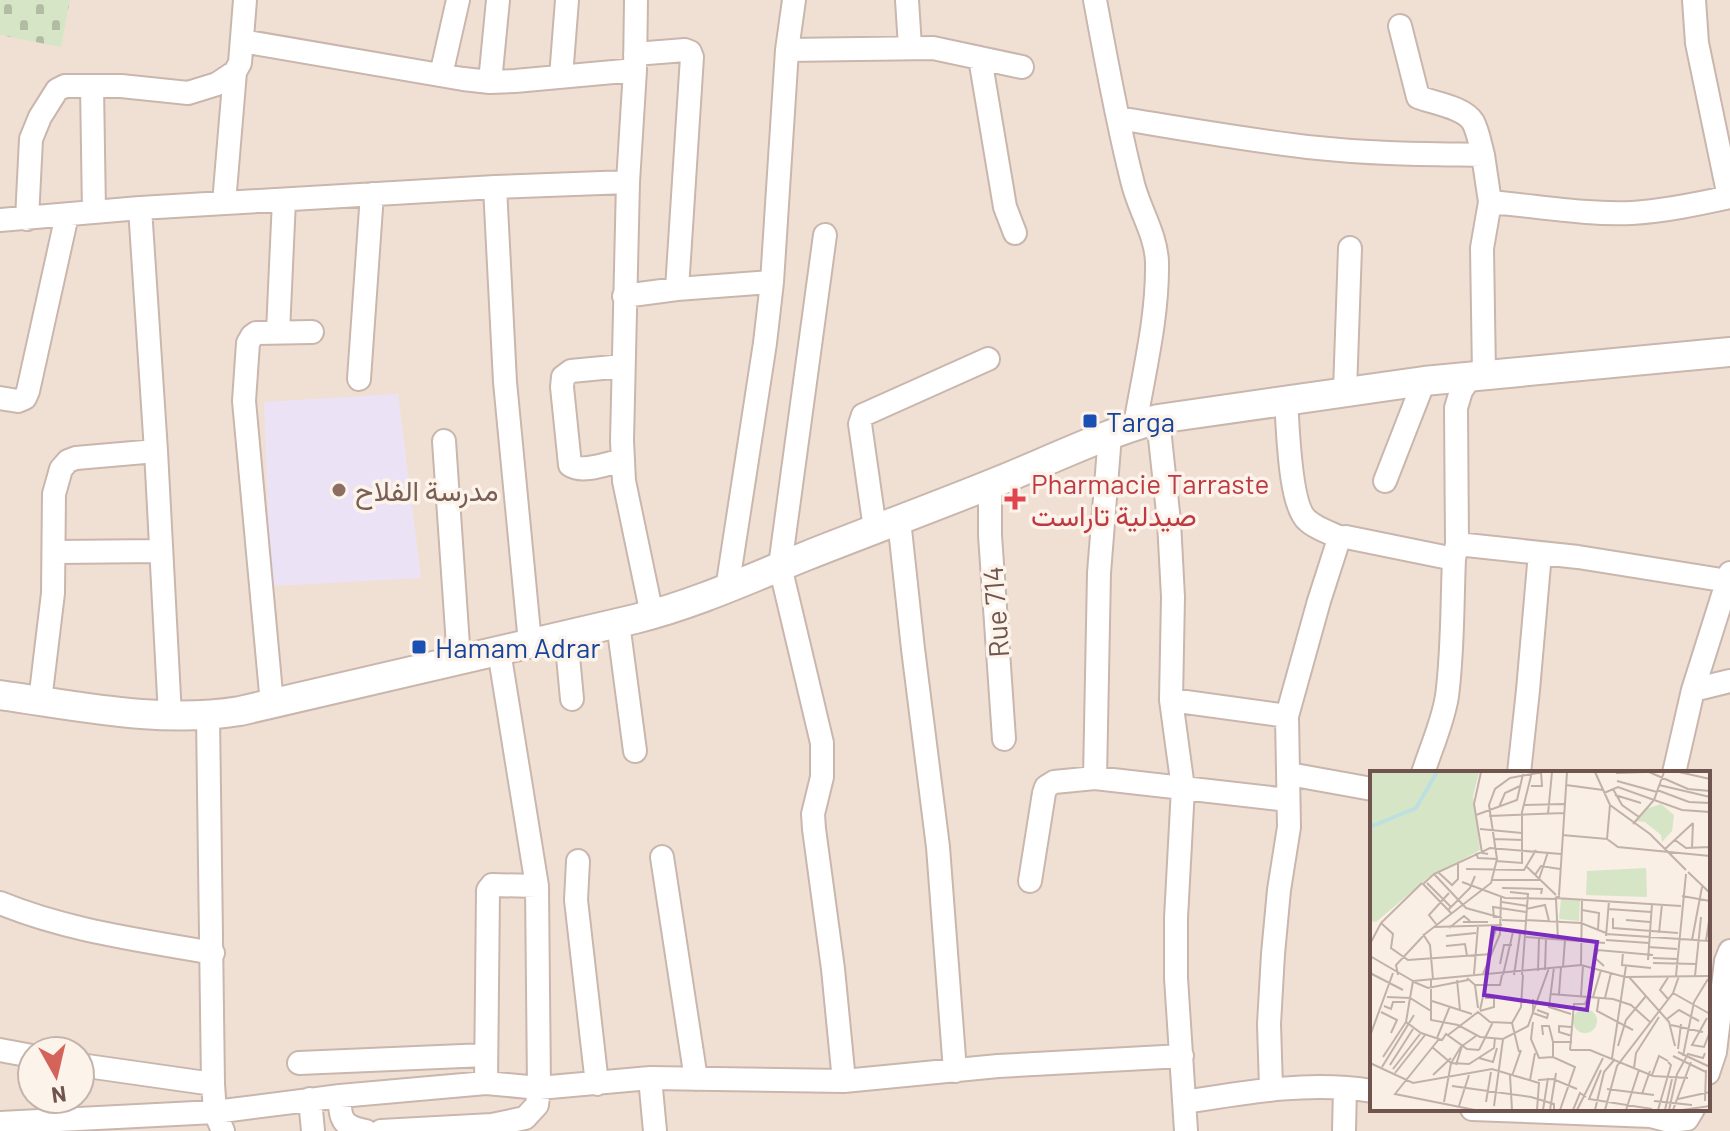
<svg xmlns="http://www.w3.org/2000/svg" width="1730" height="1131" viewBox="0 0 1730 1131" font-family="Barlow,Vazirmatn,sans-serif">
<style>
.residential{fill:#f0e0d4;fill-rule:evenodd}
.education{fill:#ece2f5}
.cemetery{fill:url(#cemetery-stones)}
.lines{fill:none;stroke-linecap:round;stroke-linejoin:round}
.minor-casing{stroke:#c9b6ad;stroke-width:26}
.tertiary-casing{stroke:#c9b6ad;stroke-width:32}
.minor{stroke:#fff;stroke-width:22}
.tertiary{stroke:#fff;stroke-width:28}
.transit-dot{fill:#1a4fb4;stroke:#fcf3eb;stroke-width:3}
.education-dot{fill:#8d6e63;stroke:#fcf3eb;stroke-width:3}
.health-dot{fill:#e0444e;stroke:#fcf3eb;stroke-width:3}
.labels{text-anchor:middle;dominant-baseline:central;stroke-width:7;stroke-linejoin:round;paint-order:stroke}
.transit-label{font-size:28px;fill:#164399;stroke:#fcf3eb;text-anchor:start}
.health-label{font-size:28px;fill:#be3a42;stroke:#fcf3eb;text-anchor:start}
.education-label{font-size:28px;fill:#785e54;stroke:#fcf3eb;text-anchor:start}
.street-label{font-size:28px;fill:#6f554e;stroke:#fcf3eb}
.inset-river{fill:none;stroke:#bce0e0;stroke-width:4}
.inset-road{fill:none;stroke:#c2b1a9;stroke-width:2}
.view{fill:#7b2cbf;fill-opacity:0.15;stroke:#7b2cbf;stroke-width:4}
.inset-edge{fill:none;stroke:#6f554e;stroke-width:4}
</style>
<defs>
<pattern id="cemetery-stones" width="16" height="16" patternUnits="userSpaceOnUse" patternTransform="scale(2)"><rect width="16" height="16" fill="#d6e5c6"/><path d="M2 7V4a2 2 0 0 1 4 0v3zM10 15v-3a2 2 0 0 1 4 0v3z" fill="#b2bca3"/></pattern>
</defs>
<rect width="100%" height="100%" fill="#f9efe5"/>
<path class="residential" d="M0,0h1730v1131h-1730zM1372,773h336v336h-336zM32,1051h48v48h-48z"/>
<path class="education" d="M398,394l23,184 -150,8 -7,-184z"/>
<path class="cemetery" d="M0,0h70l-9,47 -61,-12z"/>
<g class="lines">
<g class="minor-casing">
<path id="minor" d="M636,0l-1,70 -7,112 -6,259 2,40 28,134
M907,0l3,47
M1095,0c11,60 22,121 37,180 6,28 24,53 25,82 1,54 -13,110 -22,163
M1694,0l3,43 32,154
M1400,26l18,71c15,6 46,10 55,25 5,9 7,22 10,33
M242,41l221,38 27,3 25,-1 120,-11
M787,50l146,-2 89,19
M635,54l50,-4 5,2 2,5 -15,232
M980,58l25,149 10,26
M441,75l17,-75
M561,77l6,-77
M490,82l8,-82
M92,86l2,126
M1118,118c67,11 133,23 200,30 55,6 110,6 165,7l7,47
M495,187l10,195 25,261
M224,203l11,-131
M140,208l16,243 14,265
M27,219l4,-80 9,-22 17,-27 8,-4h56l67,7 29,-9 18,-12 5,-9 5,-63
M0,220l140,-12 355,-21 133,-5
M825,235l-45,331 42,177v34l-9,37 1,15 19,140 11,112
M624,296l53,-7 95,-7
M278,332l6,-132
M1484,374l-2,-126 8,-46c47,4 95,13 142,11 33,-2 66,-9 98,-16
M359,379l13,-185
M1345,391l5,-143
M0,398l18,3 7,-3 3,-7 39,-176
M1286,400c2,25 3,107 22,121 9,8 23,12 33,17l5,-1 108,22
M1158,419l11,103 4,75 -2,103 12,88 -7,130v60l10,153
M444,441l15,219
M623,460c-15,3 -40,14 -53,5l-8,-78 1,-10 8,-6 52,-5
M1385,481l39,-100
M990,485v50l14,204
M899,520l14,129 25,198 17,224
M875,529l-15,-105 3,-9 125,-56
M1457,544l121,13 150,24
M55,552l106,-1
M727,589l38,-246 7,-61 15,-232 7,-50
M618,623l17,128
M566,635l6,64
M1693,690l37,-9
M1171,700l116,16
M40,701l13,-108 1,-99 7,-25 7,-8 8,-3 80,-7
M272,704l-28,-303 4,-58 4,-7 4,-3 56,-1
M208,716l5,368 2,28 8,19
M1423,773c8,-25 20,-51 24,-77 6,-45 5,-91 7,-137l3,-15 -1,-136 5,-17 10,-15
M1519,773l9,-83 12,-137
M1674,773l19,-83 37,-117
M1289,774l83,15
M1095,778l4,-205 11,-138
M662,857l34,222
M578,861l-2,39 21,184
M1030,881l14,-88 2,-6 8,-5 41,-4 193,22
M0,903c68,28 141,37 213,50
M0,1050l32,6
M299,1063l187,-8
M80,1065l133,19
M1708,1073l7,-21 11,-91 4,-10
M650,1078l5,53
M486,1083l2,-193 4,-5 45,1
M1271,1088l-2,-64 4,-70 6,-64 10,-63 -2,-111 32,-115 19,-59 3,-4
M340,1096c-1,22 2,31 26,35
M310,1099l3,32
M1185,1102c62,-10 124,-21 187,-11
M1472,1109l179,7 19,5 17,-2 6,-10
M0,1123l215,-11 125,-16 146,-13 53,5 111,-10 194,3 154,-15 184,-10
M381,1131l111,-6 33,-7 12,-13 2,-17 -2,-202 -38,-235
M1344,1131l1,-43"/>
</g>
<g class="tertiary-casing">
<path id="tertiary" d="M0,695c79,11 160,29 240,16l395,-92c60,-15 114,-40 171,-63 68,-27 137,-52 205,-80 48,-20 96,-43 147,-57l266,-38 306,-29"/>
</g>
<use href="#minor" class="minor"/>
<use href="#tertiary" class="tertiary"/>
</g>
<g class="transit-dot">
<rect x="1082" y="413" width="16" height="16" rx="4"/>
<rect x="411" y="639" width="16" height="16" rx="4"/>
</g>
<circle class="education-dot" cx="339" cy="490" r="8"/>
<path class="health-dot" d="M1011 487h8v8h8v8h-8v8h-8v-8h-8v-8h8z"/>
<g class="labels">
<g class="transit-label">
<text x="1106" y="421">Targa</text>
<text x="435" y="647">Hamam Adrar</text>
</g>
<g class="health-label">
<text x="1031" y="483">Pharmacie Tarraste<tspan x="1031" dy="32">صيدلية تاراست</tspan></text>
</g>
<g class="education-label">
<text x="355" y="490">مدرسة الفلاح</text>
</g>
<g class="street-label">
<text transform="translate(995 612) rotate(-94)">Rue 714</text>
</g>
</g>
<g transform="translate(1370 771)">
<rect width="340" height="340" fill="#f9efe5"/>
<path d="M0,1h109l-6,24 7,54 -51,27 -53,45 -6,-1zM291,33l13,11 -2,16 -10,11 -1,-7 -16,-13 -10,-1 11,-12z" fill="#d6e5c6"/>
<path d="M276,97l1,29 -61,-2 1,-24zM203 250a12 12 0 1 1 24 0a12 12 0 1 1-24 0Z" fill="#d6e5c6"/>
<path d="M191,128l19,1 -1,21 -20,-2z" fill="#d6e5c6"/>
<path class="inset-river" d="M0,56l46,-19 21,-36"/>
<path class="inset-road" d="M111,1l-7,32 8,49 6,1M225,1l15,33 40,29 36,36M279,1l39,17 22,2M309,1l31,7M246,2l29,-1M247,10l40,11M196,14l37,5M289,14l51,12M161,15h11l-1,-14M243,18l9,16 17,12M287,19l32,12 21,1M234,22l14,-6 64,23 28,2M245,24l26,8M340,28v51M154,34l40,-1M129,36l6,-14 15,-7M178,43l4,-42M106,44l41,-15 6,-26M119,45l75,-3M263,53l21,-24 10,-28M110,58l42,4M192,64l45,4 3,-34M124,68l29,1M237,68l11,8 92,9M305,69l11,8 24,-1M322,77l1,-25M295,78l28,-26M106,82l2,5 19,1M126,90l26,2v-51l10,-40M157,96l29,28M96,98l58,1 12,-20M68,101l14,13 6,-6v-17M318,101l22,21M64,103l32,34 36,10M165,104l6,-9 19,3M169,108l9,-27M121,109h48M92,111l43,16 51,1M57,112l24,24M132,117l40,1 -1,5M140,121l18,2 -6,81M189,124l8,-123M190,125l-5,2 126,8M312,125l28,5M186,128l2,41M132,131l25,4M156,138l19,-4 4,16M238,138l43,3M78,139l22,-22 5,-12M212,139l17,3 -1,16M82,143l-29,-30 11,-10 56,-26 71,6M124,147l-1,-11 33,5M243,147v10l65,5M132,149l24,1M156,149l55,3 25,10M256,149l24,2M93,151h25M11,152l12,11 -2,14 17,12 84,-6M66,153l-7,-9 20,-22M64,156l68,-2M79,157l15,-12 6,5M289,162l3,-29M53,163l7,11 3,34M236,163l104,7M76,165l30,-3M236,165l3,-35M156,166l79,6M236,169l43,3M322,169l10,-53M336,170l4,-26M0,173l11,-21 41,-40M76,175l19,-2 2,12M278,176l29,2M253,181l-1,13 29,3M118,184l8,-26 30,5M0,185l43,25 168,-16 44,12 85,-1M283,187l24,1M278,189l4,-56M283,192l43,1M130,193l4,-19h8M211,194l1,-66M234,195l-9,-8 3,-8 55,5M184,196l-5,40 22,7M193,196l2,-28M175,199l1,-32M168,200l1,-33M0,202l33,17M104,203l4,-48M113,203l17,-40 1,-37M28,204l-2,-10 29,-31 66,-51 6,-24 -8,-54 6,-16 15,-11 33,-6M133,204l10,-43M144,204l6,-41M306,205l10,-102M325,205l6,-59M259,206l40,45 6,24M97,207l8,7 3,23M61,209v40l27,5 22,12 23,2 25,-13 21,-58M87,209l3,30M44,211l14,6 40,-8M105,214h25l2,-10M303,222l37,21M181,223l62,5 18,6 19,17M189,223l2,-27M211,225l2,-31M17,226l23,1 3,-17M223,226l8,-27M229,226l-2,14 36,19M235,227l6,-25M163,228v14l14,5 1,-4 -11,-4M298,228l-8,-9 9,-14M62,230l40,13M14,235l7,3 2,-7h12M110,239l6,-27M110,240l14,-4v-9h-9M11,241l16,8 -6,13M337,247l-15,27 12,2 5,-13M297,248l12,-9 20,11M36,251l15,11 21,7 4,-6 21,15 12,1M163,251l-2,17 8,19 14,-1 22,10 -15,43M142,252l9,-16 2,-32M301,254l32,7M201,256l-12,-1v6l13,4M78,264l30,-23 12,10 22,1 7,29M173,264l-1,-9h7l4,16M0,265l23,-63M67,267l13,-32M69,268l-44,55 80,16M248,275l8,-26 20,-24M62,276l19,16 18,1 25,-16 1,-10M308,278l3,-25M109,279l14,-28M200,279h20l63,26 35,2M200,279l4,-46h11l3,-8M308,281l32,15M303,285l33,16M313,285l11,-54 14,-23M13,286l23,-35 4,-24 21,13M183,286v-15h19M109,287l14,4 4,-14M242,287l14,-92M0,292l43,20 79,-14 47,14 -2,27M20,294l23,-36M86,294l6,-19 14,-10M12,296l32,-52M264,297l2,-15 23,-36M23,298l27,-35M231,299l-12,29 63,10M25,302l30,-38M63,304l18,-17M140,304l2,35M282,304l7,-19 9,5M142,305l9,-26M160,309l5,-27M168,309l15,-1 24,10M82,315l79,11 23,7v6M237,318l47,6M272,323l8,-23M308,328l32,-7M284,330l38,4M335,330l1,-31M74,331l7,-39 11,-18M116,331l5,-30M89,335l10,-31M124,335l9,-67M173,339l5,-32M180,339l6,-37M203,339l7,-17 6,4M207,339l26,-52M225,339l9,-38 11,-13M235,339l12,-44 56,-73 6,-17M256,339l13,-40M288,339l13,-45 -3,-3M295,339l7,-31M299,339l8,-36 11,-20 15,4 2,-5M303,339l18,-48M312,339l28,-4"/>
<path class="view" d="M123,157l104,14 -10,68 -103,-15z"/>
<rect width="340" height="340" class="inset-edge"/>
</g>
<g transform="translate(56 1075) rotate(172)"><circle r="38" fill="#fcf3eb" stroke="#c4b4ac" stroke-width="2"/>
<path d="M0-6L14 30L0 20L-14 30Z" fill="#d46459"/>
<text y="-12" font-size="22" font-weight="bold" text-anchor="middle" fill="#6f554e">N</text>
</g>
</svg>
